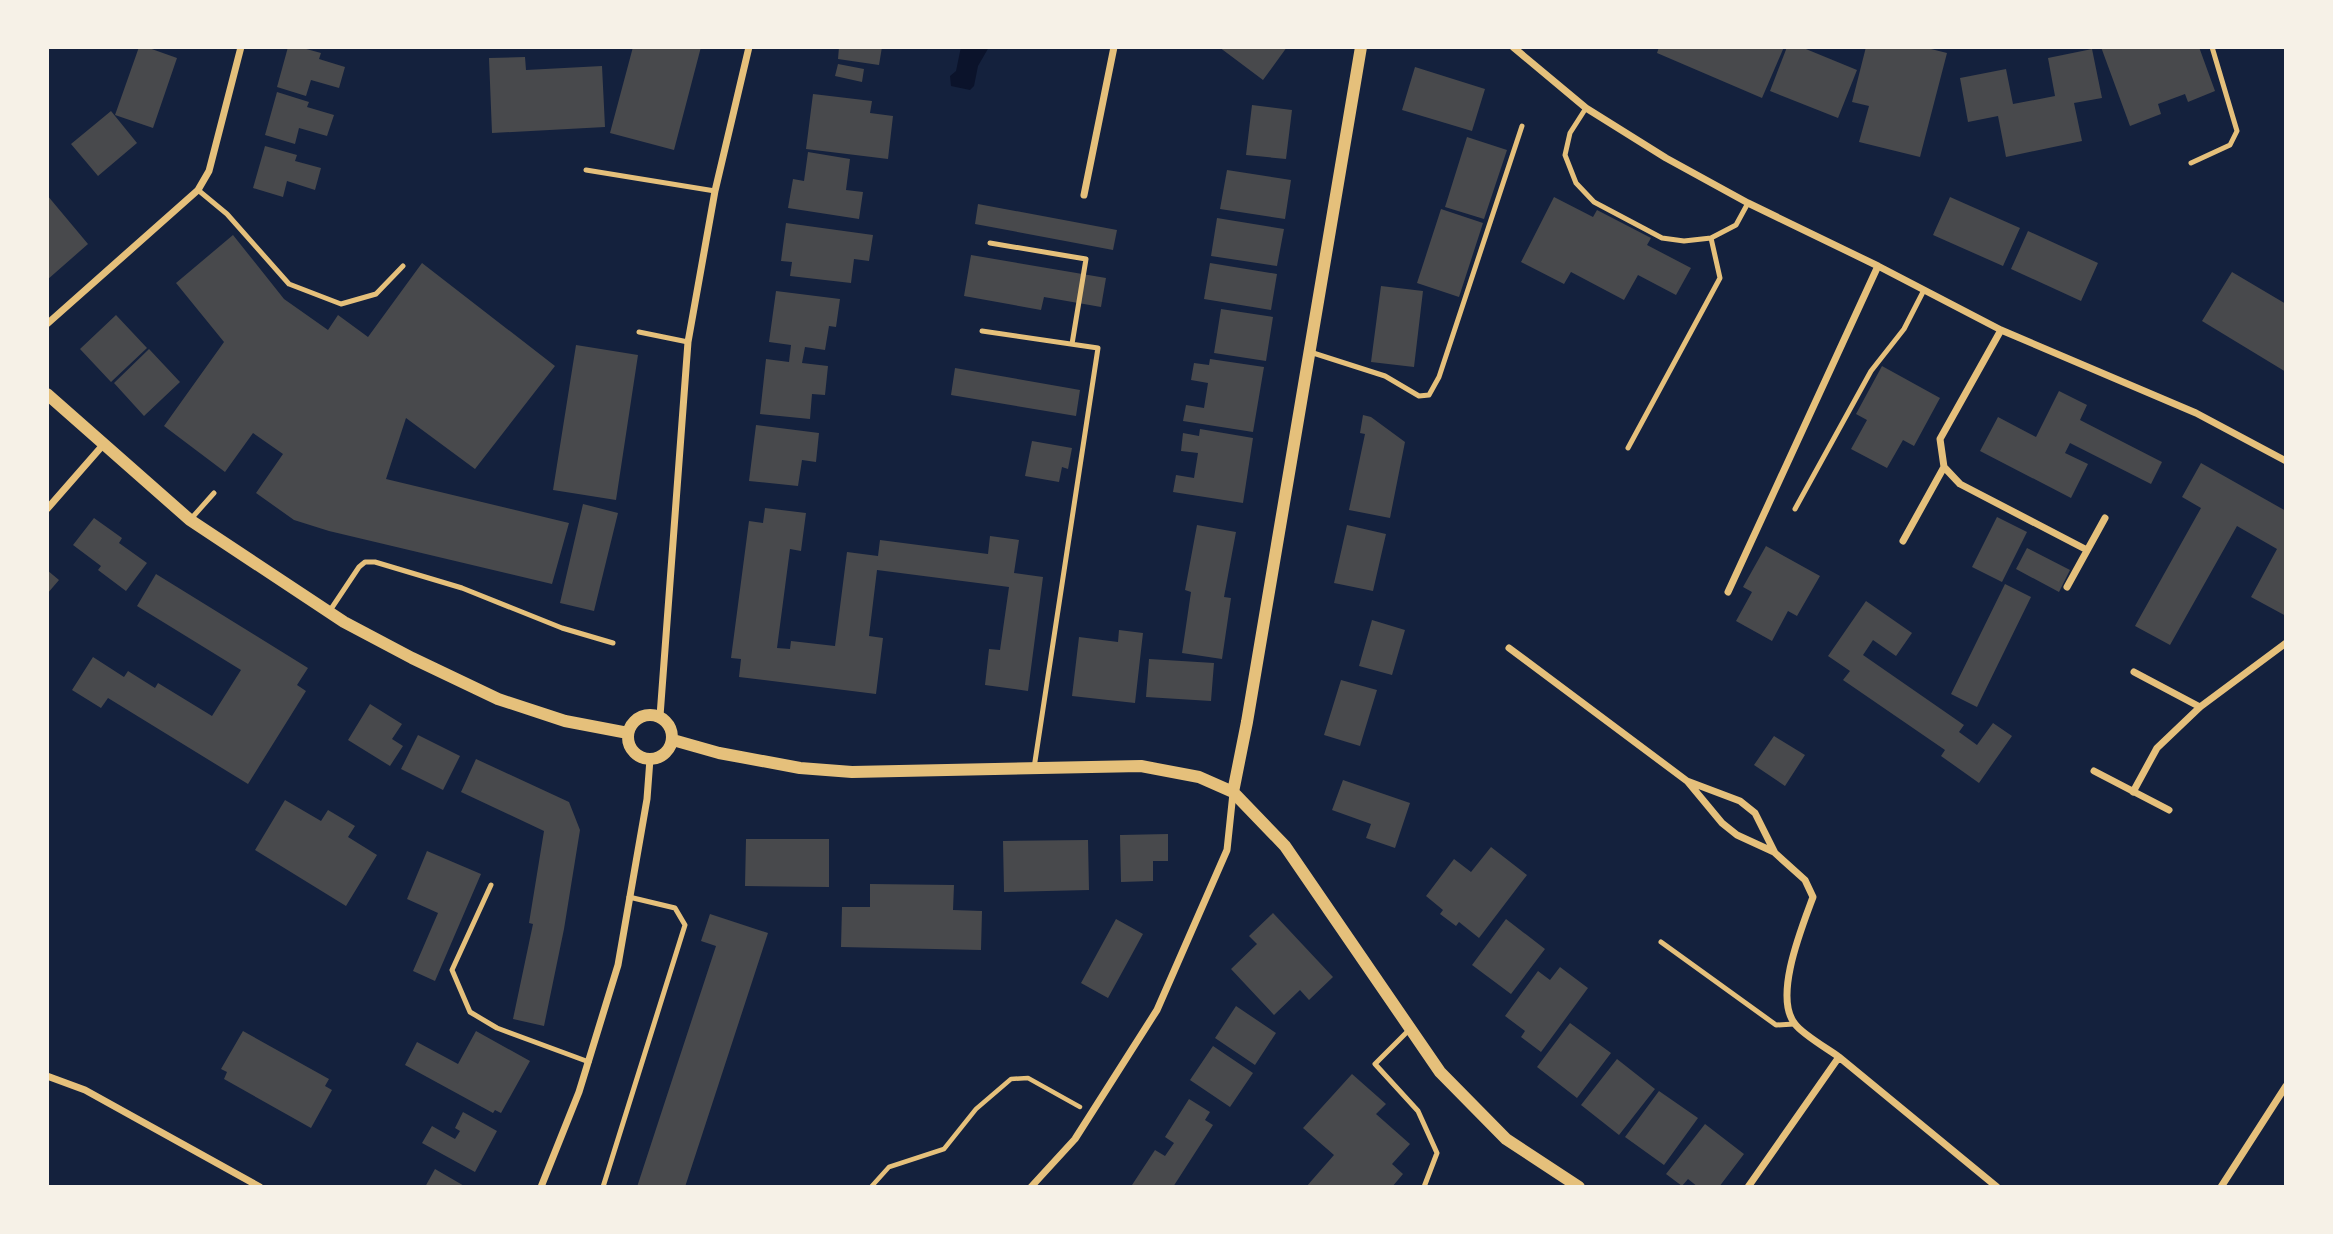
<svg xmlns="http://www.w3.org/2000/svg" width="2333" height="1234" viewBox="0 0 2333 1234" font-family="'Fira Sans Condensed',sans-serif">
<style>
.water{fill:#0b132b}
.building{fill:#48494c}
.lines{fill:none;stroke-linecap:round;stroke-linejoin:round}
.path{stroke:#e5c07b;stroke-width:4.5}
.service{stroke:#e5c07b;stroke-width:5}
.minor{stroke:#e5c07b;stroke-width:7}
.tertiary{stroke:#e5c07b;stroke-width:12}
</style>
<rect width="100%" height="100%" fill="#14213d"/>
<path class="water" d="M961,47h28l-11,19 -4,20 -4,4 -19,-4 -1,-10 6,-5z"/>
<path class="building" d="M139,47h7l31,11 -24,70 -38,-13z
M288,47h11l22,6 -2,6 26,8 -6,21 -28,-8 -5,16 -29,-9z
M633,47h68l-27,103 -64,-17z
M839,47h43l-3,18 -41,-6z
M1219,47h68l-24,33z
M1659,47h125l-22,51 -105,-45z
M1787,47h14l56,23 -19,48 -68,-27z
M1866,47h57l24,6 -27,104 -61,-15 10,-36 -17,-4z
M2101,47h98l16,44 -27,11 -3,-8 -27,10 3,10 -31,12z
M2092,49l10,49 -28,5 8,38 -76,16 -8,-41 -30,6 -8,-44 46,-9 7,35 42,-8 -7,-38z
M525,57l1,13 76,-4 3,61 -113,6 -3,-75z
M838,64l26,5 -2,13 -27,-6z
M1415,67l70,22 -13,42 -70,-21z
M277,92l32,10 -2,5 27,8 -7,21 -28,-8 -4,16 -30,-9z
M813,94l59,7 -2,12 23,3 -5,43 -82,-10z
M1252,105l40,5 -6,49 -40,-4z
M111,111l26,32 -39,33 -27,-32z
M1467,137l40,13 -23,69 -39,-12z
M265,146l32,9 -2,6 26,7 -6,22 -28,-9 -4,16 -30,-9z
M808,152l42,7 -4,31 17,2 -4,27 -71,-11 5,-29 11,2z
M1227,170l64,10 -6,39 -65,-10z
M47,195l41,49 -41,36z
M1554,197l39,20 4,-7 54,28 -4,7 44,23 -15,27 -38,-20 -14,25 -53,-28 -7,12 -43,-22z
M1950,197l70,31 -17,38 -70,-31z
M978,204l139,26 -4,20 -138,-26z
M1441,209l42,14 -24,74 -42,-14z
M1217,218l67,11 -7,37 -66,-10z
M786,223l87,12 -4,26 -15,-2 -3,24 -61,-7 2,-14 -11,-1z
M2028,231l70,32 -17,38 -70,-32z
M233,235l51,64 44,31 10,-15 30,22 54,-74 133,103 -80,103 -69,-51 -20,61 183,44 -17,61 -223,-53 -35,-11 -38,-27 27,-39 -30,-21 -28,39 -61,-46 60,-84 -48,-59z
M971,255l135,23 -5,29 -57,-10 -3,13 -77,-14z
M1210,263l67,11 -6,36 -67,-11z
M2232,272l54,32v68l-84,-51z
M1381,286l42,5 -9,76 -43,-5z
M776,291l64,8 -4,28 -7,-1 -4,24 -20,-3 -3,16 26,3 -3,29 -13,-1 -2,25 -50,-5 6,-55 23,3 2,-17 -22,-3z
M1221,309l52,8 -7,44 -52,-8z
M116,315l31,33 -36,34 -31,-33z
M576,345l62,10 -22,145 -63,-10z
M149,349l31,33 -36,34 -30,-33z
M1210,359l54,8 -11,65 -70,-11 3,-16 18,3 4,-25 -17,-3 3,-17 15,2z
M1882,366l58,32 -26,48 -11,-6 -16,28 -36,-19 16,-29 -11,-6z
M955,368l125,22 -4,26 -125,-21z
M2059,391l28,14 -7,15 82,42 -11,22 -81,-41 -5,10 23,11 -17,34 -91,-47 18,-34 38,20z
M1363,415l8,2 34,25 -15,76 -41,-8 16,-76 -5,-1z
M756,425l63,8 -3,29 -14,-2 -4,26 -49,-5z
M1200,429l53,9 -10,65 -70,-11 3,-17 18,3 4,-25 -17,-2 2,-18 16,3z
M1032,441l40,7 -4,21 -6,-2 -3,15 -34,-6z
M2201,463l85,48v105l-35,-19 26,-48 -40,-23 -67,119 -35,-19 66,-118 -19,-11z
M583,504l35,9 -24,98 -34,-8z
M765,508l41,5 -5,38 -11,-2 -13,99 13,1 1,-8 44,5 12,-94 31,4 2,-16 108,14 2,-18 29,4 -5,33 29,4 -15,114 -43,-6 4,-36 11,1 9,-63 -132,-17 -8,66 14,2 -7,56 -137,-17 2,-18 -10,-1 18,-137 14,2z
M1997,517l30,15 -25,50 -30,-15z
M94,518l28,20 -3,5 28,20 -21,28 -28,-21 3,-4 -28,-21z
M1197,525l39,7 -12,65 7,1 -9,61 -40,-6 9,-61 -6,-2z
M1347,525l39,9 -13,57 -39,-8z
M1766,546l54,30 -23,40 -9,-5 -16,30 -36,-20 16,-29 -9,-5z
M2027,548l43,22 -11,22 -43,-23z
M47,570l12,10 -12,14z
M156,574l152,94 -11,17 9,6 -58,93 -140,-86 -7,10 -29,-18 21,-33 31,20 4,-6 27,17 3,-5 54,33 29,-46 -104,-64z
M2005,584l26,13 -54,110 -26,-13z
M1866,601l46,32 -16,23 -23,-16 -10,15 101,70 -5,7 18,13 16,-22 19,13 -33,47 -38,-27 4,-6 -102,-70 7,-9 -22,-15z
M1372,620l33,10 -13,45 -33,-9z
M1119,630l24,3 -8,70 -63,-7 7,-59 39,5z
M1149,659l65,4 -3,38 -65,-4z
M1341,680l36,10 -17,56 -36,-11z
M370,704l32,20 -10,15 11,7 -13,20 -42,-26z
M418,735l42,21 -17,34 -42,-21z
M1774,736l31,19 -20,31 -31,-21z
M476,759l93,43 11,28 -16,99 -20,97 -31,-7 20,-95 -4,-1 15,-92 -83,-39z
M1343,780l67,23 -15,45 -29,-10 5,-14 -39,-14z
M285,800l36,21 7,-11 27,16 -7,11 29,18 -31,51 -91,-56z
M1168,834v27h-15v20l-32,1 -1,-47z
M746,839h83v48l-84,-1z
M1088,840l1,50 -85,2 -1,-51z
M1491,847l36,28 -48,63 -20,-16 -3,4 -16,-12 3,-4 -17,-14 28,-37 17,13z
M427,851l54,23 -46,107 -22,-10 25,-58 -31,-14z
M870,884l84,1 -1,25 29,1 -1,39 -140,-3 1,-40h28z
M1273,913l60,64 -24,23 -9,-10 -26,25 -43,-46 26,-25 -8,-8z
M710,914l58,19 -83,254h-48l79,-241 -15,-5z
M1116,919l27,15 -35,64 -27,-15z
M1506,919l39,30 -34,45 -39,-29z
M1560,967l28,21 -47,64 -20,-15 4,-6 -20,-15 33,-45 12,9z
M1236,1006l40,27 -21,32 -40,-27z
M1570,1023l41,30 -34,45 -40,-31z
M243,1031l86,48 -4,7 7,4 -21,38 -87,-49 3,-7 -6,-3z
M476,1031l54,30 -29,52 -6,-3 -2,3 -88,-48 12,-23 41,22z
M1213,1046l40,27 -23,34 -40,-27z
M1617,1059l38,30 -36,46 -38,-30z
M1352,1074l34,30 -10,10 34,30 -18,20 11,10 -11,13h-86l28,-32 -31,-27z
M1659,1091l39,27 -34,47 -39,-28z
M1189,1099l21,13 -5,8 8,5 -40,62h-38l-3,-2 23,-35 10,6 9,-13 -9,-6z
M463,1112l34,19 -22,41 -53,-29 10,-17 23,13 5,-8 -5,-3z
M1705,1124l39,30 -25,33h-21l-10,-8 -6,7 -16,-12z
M435,1169l31,18h-41z"/>
<g class="lines">
<path class="path" d="M871,1187l18,-20 55,-18 32,-40 35,-30 17,-1 52,29"/>
<path class="service" d="M1586,108l-16,25 -5,22 11,28 18,19 68,36 22,3 27,-3 25,-13 12,-22
M2191,163l39,-18 7,-14 -25,-84
M586,170l129,21
M198,190l29,24 62,70 52,20 35,-10 27,-28
M990,243l96,16 -14,85
M982,331l116,17 -64,420
M639,332l49,10
M1310,352l75,24 34,20 10,-1 10,-18 83,-251
M1628,448l92,-170 -9,-40
M1795,509l76,-138 33,-42 20,-39
M190,520l24,-27
M329,612l30,-45 6,-5h10l87,26 100,40 51,15
M491,885l-39,85 18,42 27,16 92,34
M1661,942l115,83 18,-1
M1410,1029l-35,35 43,47 19,42 -13,34
M603,1187l82,-262 -10,-17 -46,-11"/>
<path class="minor" d="M1513,47l73,61 80,50 82,45 130,63 123,64 195,83 90,48
M1084,195l30,-148
M47,324l151,-134 11,-19 32,-124
M2001,330l-61,109 4,28 16,17 127,66
M47,509l56,-64
M1903,541l41,-74
M2067,587l38,-69
M1728,592l150,-326
M1509,648l178,133 53,20 15,12 20,40 30,27 8,17c-11,30 -40,100 -18,127 7,10 33,25 44,33
M2134,672l66,35
M660,716l28,-374 27,-151 34,-144
M2094,771l75,39
M1688,782l34,41 15,12 37,17
M2133,792l24,-44 43,-41 86,-64
M47,1076l38,14 175,97
M541,1187l38,-95 39,-127 29,-166 3,-40
M1031,1187l44,-48 82,-129 70,-160 6,-57
M1748,1187l91,-130 158,130
M2221,1187l65,-101"/>
<path class="tertiary" d="M47,394l143,126 154,102 68,36 86,41 67,22 63,12
M628 737a22 22 0 1 1 44 0a22 22 0 1 1-44 0Z
M673,740l46,13 81,15 52,4 289,-6 58,11 34,15 52,54 155,226 66,67 73,48
M1233,792l14,-70 114,-675"/>
</g>
<rect width="2333" height="1234" fill="none" stroke="#f6f1e7" stroke-width="98"/>
</svg>
